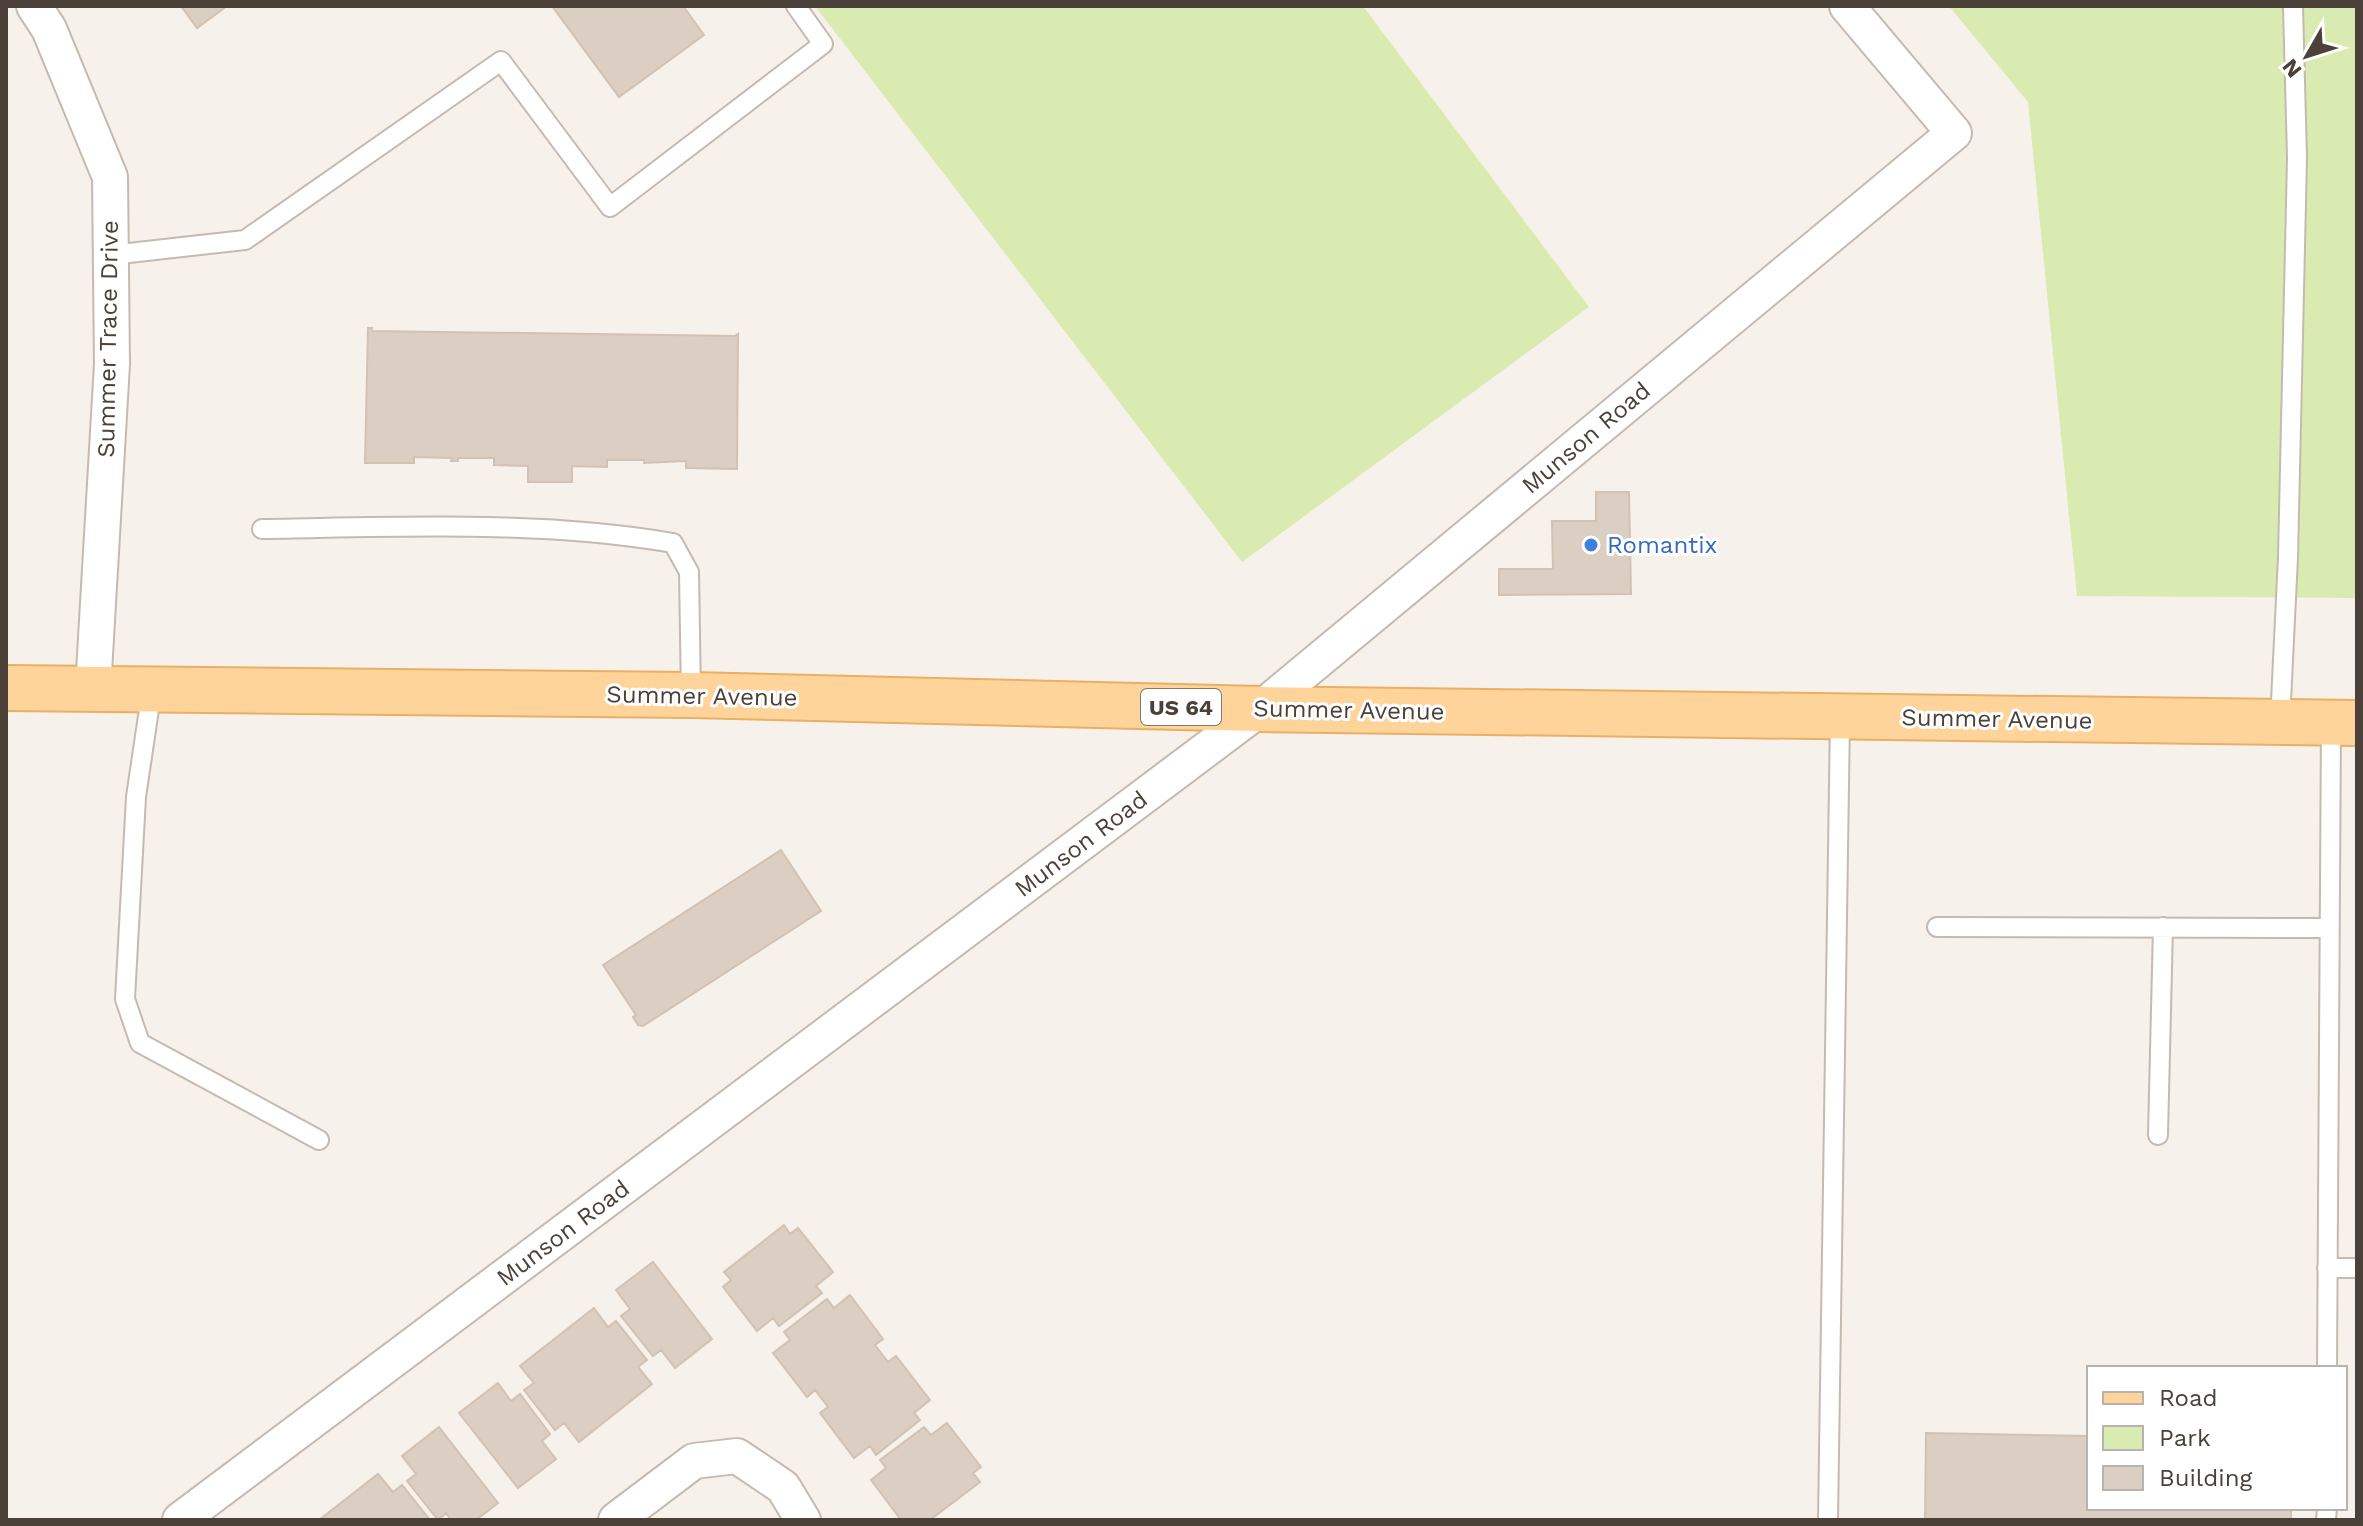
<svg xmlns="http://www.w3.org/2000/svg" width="2363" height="1526" viewBox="0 0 2363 1526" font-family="'Work Sans',sans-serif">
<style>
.green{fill:#daebb2}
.building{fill:#dbcec2;stroke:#d3c2b2;stroke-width:2}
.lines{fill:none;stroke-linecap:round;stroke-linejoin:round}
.lane-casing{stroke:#c5baaf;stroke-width:22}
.street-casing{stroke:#c5baaf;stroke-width:38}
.primary-casing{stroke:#eaaf65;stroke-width:48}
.lane{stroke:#fff;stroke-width:18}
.street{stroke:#fff;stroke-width:34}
.primary{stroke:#ffd49a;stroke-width:44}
.shop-dot{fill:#3f7fe0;stroke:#fff;stroke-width:3}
.labels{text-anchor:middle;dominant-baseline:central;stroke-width:6;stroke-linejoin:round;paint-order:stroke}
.shield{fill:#fff;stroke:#817a74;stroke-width:2}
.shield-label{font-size:22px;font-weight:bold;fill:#4b4138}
.street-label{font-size:24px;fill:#4b4138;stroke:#fff}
.shop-label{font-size:24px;fill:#366cbe;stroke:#fff;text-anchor:start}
</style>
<rect width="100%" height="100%" fill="#f6f1eb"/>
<path class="green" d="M815,6h548l226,301 -347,255z
M1949,6h408v592l-280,-2 -49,-494z"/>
<path class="building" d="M181,6h46l-30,22z
M552,6h131l21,29 -85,62z
M368,328h4v3l363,5 3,-2 -1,135 -51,-1v-7l-42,2v-3h-37v7l-35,-1v16h-44v-16l-34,-1v-7h-36v3h-7l1,-3 -38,-1v6h-49z
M1596,492h33l2,102 -132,1v-26h54l-1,-48h44z
M781,850l40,61 -178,115 -5,-1 -5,-8 3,-2 -33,-50z
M784,1225l6,9 8,-6 35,44 -17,14 6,7 -43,33 -6,-8 -16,13 -34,-44 8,-7 -7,-8z
M653,1262l59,77 -37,29 -14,-18 -8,6 -32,-40 9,-7 -14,-19z
M850,1295l33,44 -8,6 13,17 8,-6 34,44 -16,13 6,7 -44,35 -6,-9 -16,12 -34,-45 8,-6 -13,-17 -8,7 -34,-44 17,-13 -6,-8 43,-33 7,9z
M594,1308l14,19 8,-6 31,39 -9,7 14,17 -73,58 -15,-19 -9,7 -31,-40 10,-7 -14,-17z
M498,1383l13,18 9,-7 30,40 -8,7 14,18 -38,29 -59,-75z
M947,1423l34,44 -8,6 7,9 -50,38h-29l-30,-40 15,-12 -6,-8 44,-33 7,8z
M439,1427l59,76 -22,17h-25l-5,-7 -8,7 -31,-39 9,-7 -14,-18z
M1926,1433l163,3v72h202v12h-366z
M378,1474l15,18 9,-7 28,35h-111z"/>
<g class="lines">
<g class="lane-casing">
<path id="lane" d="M111,255l134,-15 256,-179 109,146 213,-163 -27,-38
M262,529c135,-2 278,-9 411,14l16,29 2,123
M152,689l-16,108 -11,202 15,44 179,97
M2280,722l8,-165 9,-399 -4,-152
M1937,927l392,1
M2158,1135l5,-208
M2327,1268h30
M2327,1368l4,-645
M1828,1520l12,-803
M2326,1520l1,-12"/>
</g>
<g class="street-casing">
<path id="street" d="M34,6l15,23 61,148 2,187 -19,325
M180,1520l1080,-811 694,-576 -107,-127
M616,1520l78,-59 43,-5 46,31 20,33"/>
</g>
<g class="primary-casing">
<path id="primary" d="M6,688l685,7 569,14 1097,14"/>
</g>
<use href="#lane" class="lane"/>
<use href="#street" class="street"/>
<use href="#primary" class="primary"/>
</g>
<circle class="shop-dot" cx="1591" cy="545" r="8"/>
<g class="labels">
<rect class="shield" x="1141" y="689" width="80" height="36" rx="6"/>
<g class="shield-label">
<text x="1181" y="707">US 64</text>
</g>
<g class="street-label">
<text transform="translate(108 339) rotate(-89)">Summer Trace Drive</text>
<text transform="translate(1586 438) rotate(-40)">Munson Road</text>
<text transform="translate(702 696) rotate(1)">Summer Avenue</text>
<text transform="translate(1349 710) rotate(1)">Summer Avenue</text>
<text transform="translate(1997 719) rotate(1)">Summer Avenue</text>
<text transform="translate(1081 844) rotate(-37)">Munson Road</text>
<text transform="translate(563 1233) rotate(-37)">Munson Road</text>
</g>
<g class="shop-label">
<text x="1607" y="545">Romantix</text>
</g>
</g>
<rect width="2363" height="1526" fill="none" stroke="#4b4138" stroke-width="16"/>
<rect x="2087" y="1366" width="260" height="144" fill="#ffffff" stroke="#b7b3af" stroke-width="2"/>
<rect x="2103" y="1392" width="40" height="12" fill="#ffd49a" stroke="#b7b3af" stroke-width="2"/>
<text x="2159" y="1406" font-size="24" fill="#4b4138">Road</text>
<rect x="2103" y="1426" width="40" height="24" fill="#daebb2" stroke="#b7b3af" stroke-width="2"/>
<text x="2159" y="1446" font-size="24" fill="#4b4138">Park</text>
<rect x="2103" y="1466" width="40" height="24" fill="#dbcec2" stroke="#b7b3af" stroke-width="2"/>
<text x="2159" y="1486" font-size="24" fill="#4b4138">Building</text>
<g transform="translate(2307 56) rotate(231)" stroke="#ffffff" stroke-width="6" paint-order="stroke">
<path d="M0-6L14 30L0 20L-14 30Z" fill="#4b4138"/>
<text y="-12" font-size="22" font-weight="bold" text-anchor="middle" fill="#4b4138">N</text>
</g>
</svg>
